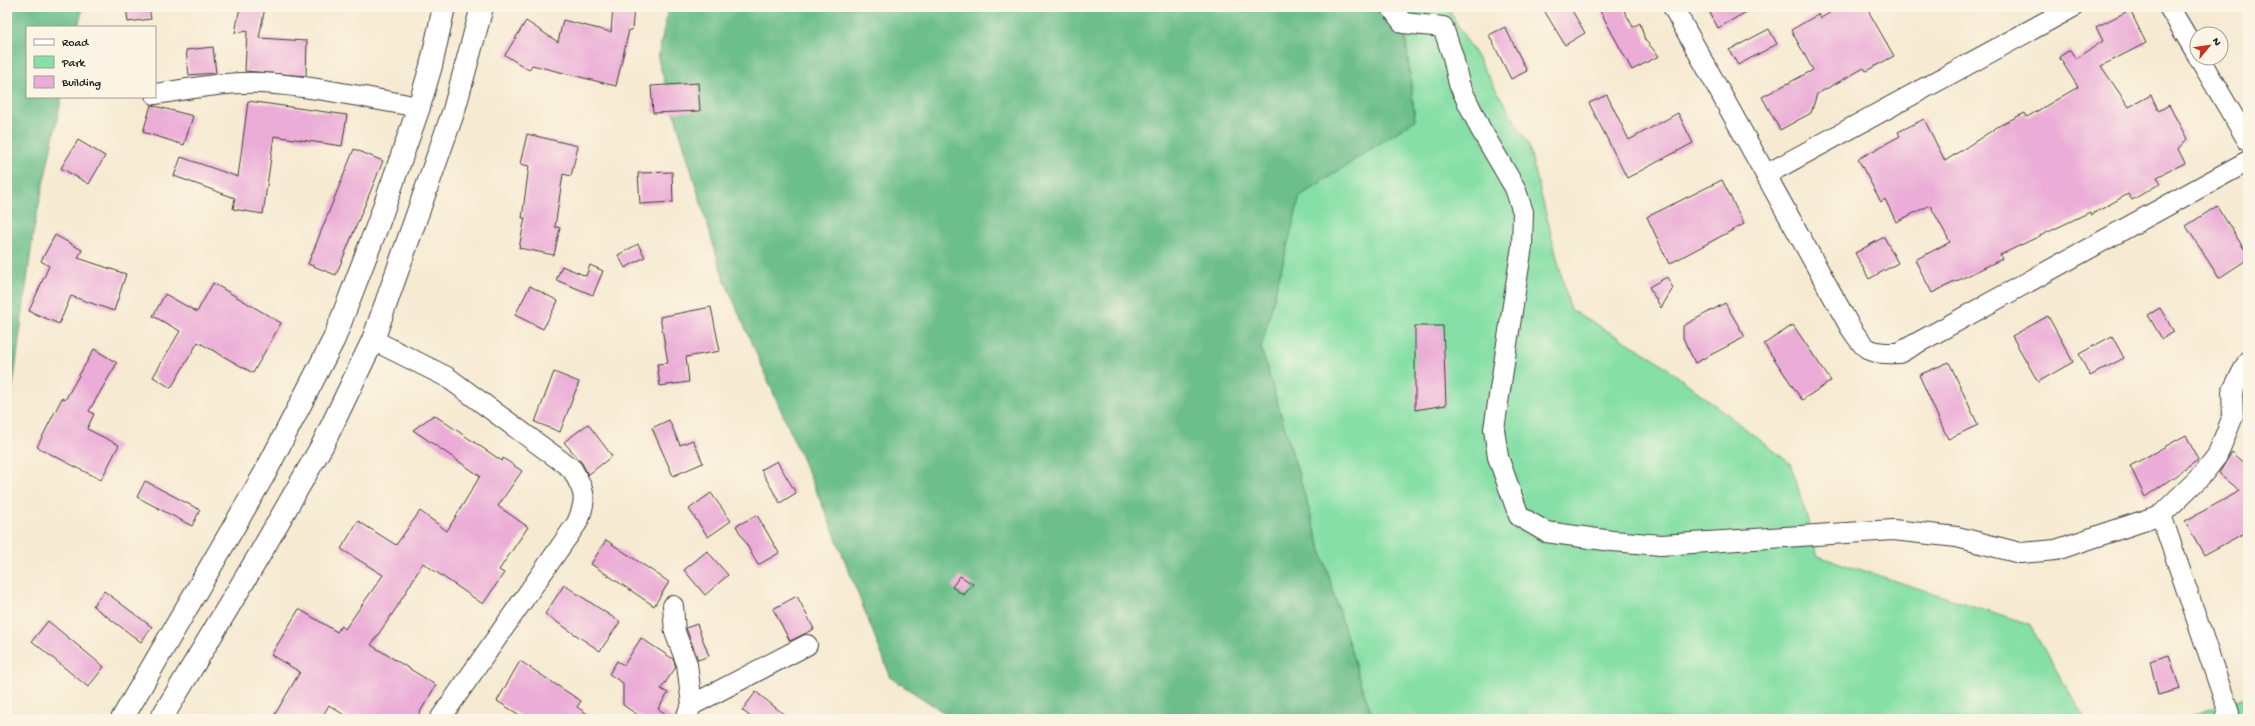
<svg xmlns="http://www.w3.org/2000/svg" width="2255" height="726" viewBox="0 0 2255 726" font-family="'Gochi Hand',sans-serif">
<style>
.green{fill:#85dfa6;stroke:#507e61}
.forest{fill:#6cbe8b;stroke:#446d54}
.building{fill:#ebacd7}
.lines{fill:none;stroke-linecap:round;stroke-linejoin:round}
.street-casing{stroke:#3d3b37;stroke-width:22}
.secondary-casing{stroke:#3d3b37;stroke-width:24}
.street{stroke:#fff;stroke-width:20}
.secondary{stroke:#fff;stroke-width:22}
</style>
<rect width="100%" height="100%" fill="#fcf5e5"/>
<filter id="ink" filterUnits="userSpaceOnUse"><feTurbulence type="fractalNoise" baseFrequency=".025" numOctaves="2"/><feDisplacementMap in="SourceGraphic" scale="8" xChannelSelector="R" yChannelSelector="G"/><feConvolveMatrix kernelMatrix="1 2 1 2 8 2 1 2 1" color-interpolation-filters="sRGB"/></filter>
<filter id="wash" filterUnits="userSpaceOnUse"><feTurbulence type="fractalNoise" baseFrequency=".012" numOctaves="4" result="noise"/><feDisplacementMap in="SourceGraphic" scale="16" xChannelSelector="R" yChannelSelector="G"/><feGaussianBlur stdDeviation="0.9" result="paint"/><feColorMatrix in="noise" values="0 0 0 0 0 0 0 0 0 0 0 0 0 0 0 0 0 1.4 0 .05"/><feComposite in="paint" operator="in"/></filter>
<g filter="url(#wash)">
<rect width="100%" height="100%" fill="#f6ead2"/>
<path class="green" d="M1402,7h45l81,136 42,166 84,49 137,106 27,92 211,68 56,95h-711l-13,-34 -100,-337 39,-152 115,-76z
M2248,696v23h-67z"/>
<path class="forest" d="M7,7h76l-5,20h-51v70h35l-28,131 -27,203z
M668,7h734l13,113 -115,76 -39,152 100,337 13,34h-420l-63,-41 -61,-155 -107,-246 -65,-218z"/>
<g id="blocks">
<path class="building" d="M126,7h23l2,12 -23,3z
M240,7h25l-6,31 48,3 -1,35 -61,-5 2,-40 -12,2z
M613,7h21l-2,23h-3l-13,56 -84,-21 -3,5 -24,-15 21,-34 32,21 5,-22 48,12z
M1542,7h28l15,26 -20,12z
M1598,7h24l11,20 7,-4 5,17 14,16 -27,14z
M1707,7h48l-37,21z
M1839,7h27l28,49 -28,15 -2,-3 -47,26 -6,19 -31,17 -18,-33 51,-27 -22,-40 28,-16 2,4z
M2130,10l16,33 -45,23 28,41 22,-12 8,16 10,-6 18,34 -9,10 7,14 -28,14 4,6 -29,17 -4,-6 -37,21 -1,-3 -90,43 2,4 -70,34 -17,-33 35,-18 -20,-37 -34,17 -11,-23 -4,3 -23,-43 42,-23 -2,-4 26,-13 21,42 57,-37 23,-11 2,4 51,-30 -19,-30 11,-7 6,9 27,-18 -7,-14z
M1505,27l22,44 -16,8 -22,-44z
M1769,29l8,15 -39,21 -9,-15z
M213,47l3,26 -27,2 -3,-25z
M698,83l2,28 -47,2 -2,-27z
M1607,95l22,45 49,-27 15,30 -66,35 -38,-75z
M248,101l99,14 -5,31 -68,-10 -11,78 -30,-5 2,-11 -61,-22 7,-19 57,20z
M151,105l42,11 -9,29 -41,-13z
M527,134l51,12 -7,30 -8,-2 -8,53 5,1 -6,27 -35,-7 6,-30h-3l7,-52 -9,-2z
M78,140l27,16 -16,28 -28,-16z
M354,149l29,12 -47,114 -28,-11z
M672,172l1,30 -33,2 -2,-31z
M1722,180l22,44 -75,40 -22,-47z
M2217,206l31,49v4l-29,19 -33,-52z
M55,235l27,15 -4,8 48,16 -12,37 -43,-15 -12,28 -30,-13 20,-45 -8,-5z
M1884,237l14,26 -29,16 -14,-26z
M638,244l7,13 -20,11 -7,-13z
M590,265l13,6 -10,24 -37,-15 6,-14 24,10z
M1667,277l6,11 -12,20 -12,-21z
M213,283l68,40 -28,50 -55,-31 -27,46 -18,-11 27,-46 -27,-15 12,-22 32,18z
M530,286l28,15 -15,28 -28,-14z
M1725,303l20,34 -50,26 -12,-25v-12z
M711,307l9,44 -34,6 3,25 -29,4 -3,-22 11,-1 -8,-46z
M2160,308l14,24 -12,7 -14,-24z
M2048,316l25,46 -35,20 -26,-46z
M1793,325l38,56 -29,19 -38,-56z
M1415,326h28l3,79 -31,5z
M2112,336l12,22 -34,18 -11,-22z
M94,349l23,14 -28,48 5,3 -7,15 32,16 -18,35 -64,-33 25,-49 3,2z
M1949,362l29,63 -30,14 -29,-64z
M554,372l25,10 -19,50 -25,-10z
M434,415l68,46 1,-3 19,13 -24,35 30,21 -29,43 5,3 -21,31 -60,-41 -26,44 -26,38 65,40 -20,34h-66l-21,-14 -8,14h-49l28,-47 -29,-17 28,-46 38,23 4,-6 4,3 38,-54 -42,-26 17,-28 38,24 24,-34 27,20 33,-55 -67,-46z
M669,420l11,25 13,-5 10,23 -30,13 -21,-48z
M588,424l24,32 -24,19 -6,-12 -18,-21z
M2186,435l12,25 -53,37 -15,-31z
M2232,452l16,14v65l-44,24 -19,-34 55,-30 -21,-18z
M777,461l19,32 -16,10 -19,-33z
M145,481l55,29 -8,16 -55,-29z
M711,493l20,28 -23,16 -19,-28z
M757,515l22,38 -21,12 -22,-39z
M606,540l63,42 -15,24 -63,-42z
M707,551l21,24 -23,20 -21,-25z
M960,576l13,8 -9,11 -12,-8z
M564,585l56,37 -20,29 -55,-37z
M104,591l48,36 -11,15 -48,-36z
M797,596l17,33 -24,12 -17,-32z
M48,621l56,46 -16,20 -56,-46z
M697,624l12,32 -11,4 -12,-32z
M641,638l32,21 3,8 -15,22 7,4 -10,16 16,10h-30l-21,-14v-22l-14,-9 8,-13 7,4z
M2169,655l11,34 -22,6 -8,-34z
M520,661l61,40 -4,6 18,12h-69l-29,-18z
M756,692l34,27h-37l-11,-9z"/>
</g>
</g>
<g filter="url(#ink)">
<use href="#blocks" fill-opacity="0" stroke="#3d3b37" stroke-width="1"/>
<g class="lines">
<g class="street-casing">
<path id="street" d="M1391,7l12,16 40,4 10,30 6,27 21,44 35,60 8,24 -1,34 -28,183 4,28 21,59 27,16 66,9 49,4 232,-15 64,7 63,16 36,-3 105,-35 41,-40 15,-19 16,-40 -1,-24 16,-31
M1673,7l177,320c16,24 19,27 49,26l349,-192
M2169,7l28,47
M2199,58l49,83
M155,94c35,-5 71,-13 107,-11 52,3 105,15 157,24
M1767,174l306,-167
M373,340l74,37 125,92c13,23 16,29 5,54l-137,196
M2161,515l68,198 -4,6
M673,606l2,26 12,32 5,41 -7,14
M692,705l115,-60"/>
</g>
<g class="secondary-casing">
<path id="secondary" d="M122,719l143,-246 69,-134 44,-115 41,-117 12,-41 13,-59
M161,719l96,-160 66,-115 50,-104 81,-230 28,-103"/>
</g>
<use href="#street" class="street"/>
<use href="#secondary" class="secondary"/>
</g>
</g>
<rect width="2255" height="726" fill="none" stroke="#fcf5e5" stroke-width="24"/>
<rect x="26" y="26" width="130" height="72" fill="#fcf5e5" stroke="#a29e95"/>
<rect x="34" y="39" width="20" height="6" fill="#ffffff" stroke="#a29e95"/>
<text x="62" y="46" font-size="12" fill="#1c1c1c">Road</text>
<rect x="34" y="56" width="20" height="12" fill="#85dfa6" stroke="#a29e95"/>
<text x="62" y="66" font-size="12" fill="#1c1c1c">Park</text>
<rect x="34" y="76" width="20" height="12" fill="#ebacd7" stroke="#a29e95"/>
<text x="62" y="86" font-size="12" fill="#1c1c1c">Building</text>
<g transform="translate(2209 46) rotate(61)"><circle r="19" fill="#fcf5e5" stroke="#a29e95"/>
<path d="M0-3L7 15L0 10L-7 15Z" fill="#c8321e"/>
<text y="-6" font-size="11" font-weight="bold" text-anchor="middle" fill="#1c1c1c">N</text>
</g>
</svg>
